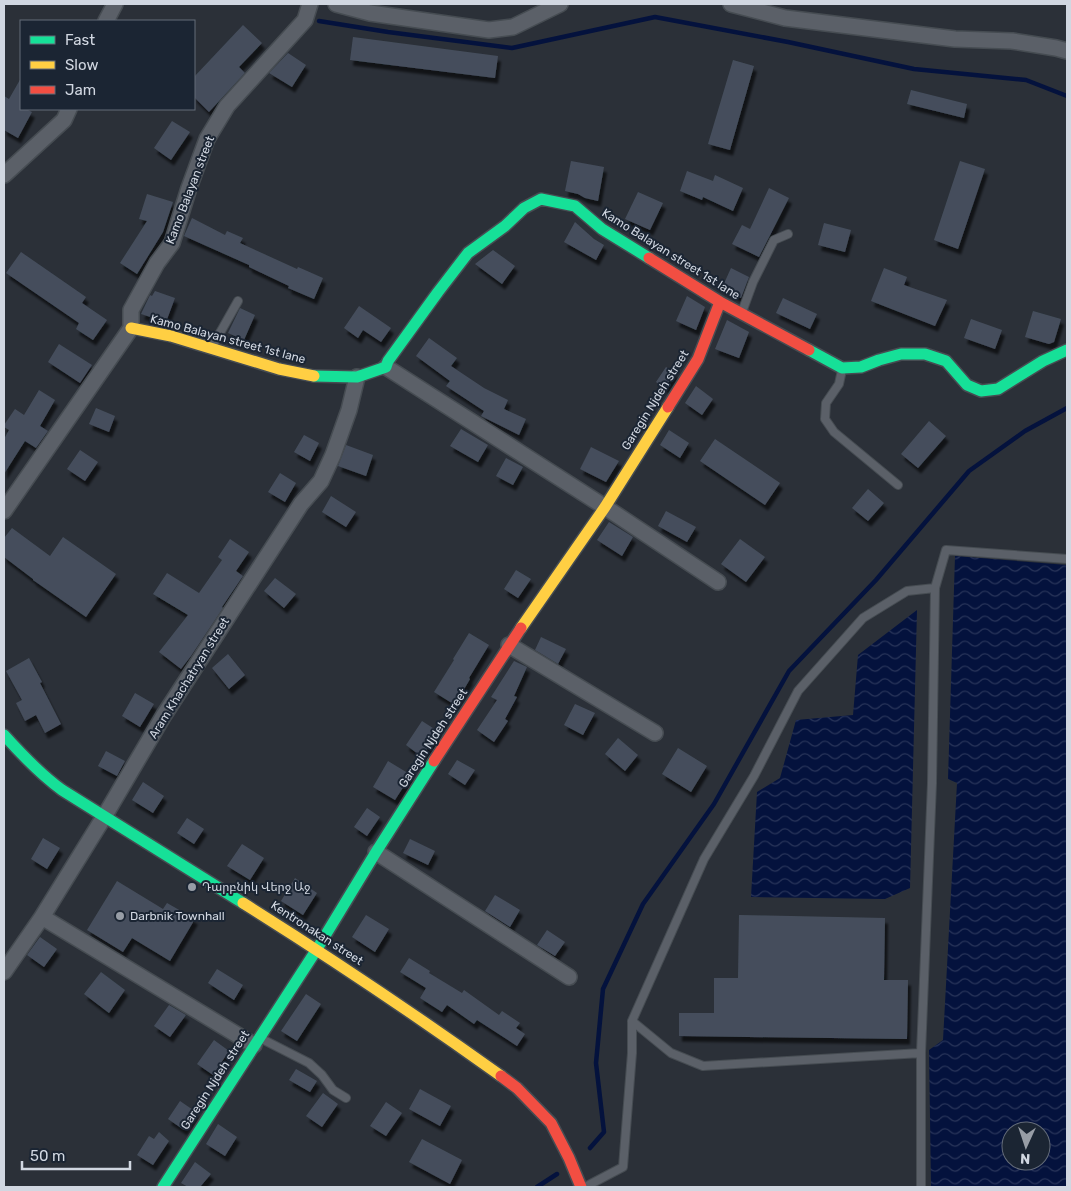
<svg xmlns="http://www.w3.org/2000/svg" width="1071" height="1191" viewBox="0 0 1071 1191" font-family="Rubik,'Noto Sans Armenian',sans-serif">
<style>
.water{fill:url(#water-waves);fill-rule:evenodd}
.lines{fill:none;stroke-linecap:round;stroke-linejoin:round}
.stream{stroke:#04123d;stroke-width:4.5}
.building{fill:#454e5c;filter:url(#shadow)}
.lane-casing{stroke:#464c52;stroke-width:10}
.street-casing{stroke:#464c52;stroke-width:18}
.fast-casing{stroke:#464c52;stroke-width:14}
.slow-casing{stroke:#464c52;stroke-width:14}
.jam-casing{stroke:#464c52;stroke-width:14}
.lane{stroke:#5b6068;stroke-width:8}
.street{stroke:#5b6068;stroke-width:15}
.fast{stroke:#16e098;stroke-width:11}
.slow{stroke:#ffcf43;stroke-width:11}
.jam{stroke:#f24e42;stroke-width:11}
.poi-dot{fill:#979da6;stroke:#1b2533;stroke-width:2}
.labels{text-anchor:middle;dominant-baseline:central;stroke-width:4;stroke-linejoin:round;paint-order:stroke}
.street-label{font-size:12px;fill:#d1d7e1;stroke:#1b2533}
.poi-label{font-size:12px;fill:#d1d7e1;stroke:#1b2533;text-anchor:start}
</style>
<defs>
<pattern id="water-waves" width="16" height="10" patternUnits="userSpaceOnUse" patternTransform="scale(1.25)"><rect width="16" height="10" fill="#04123d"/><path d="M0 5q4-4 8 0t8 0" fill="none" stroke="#283459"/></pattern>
<filter id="shadow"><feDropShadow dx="3" dy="5.5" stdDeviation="1" flood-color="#0009"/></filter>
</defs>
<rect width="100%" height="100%" fill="#2b3038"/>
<path class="water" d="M955,556l112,9v622h-136l-2,-137 14,-10 14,-257 -9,-4zM1011,1131h30v30h-30z
M917,610l-7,278 -25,11 -134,-2 6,-105 23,-14 16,-58 57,-5 5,-60z"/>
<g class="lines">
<path class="stream" d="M319,21l69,11 124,16 143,-31 133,25 126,27 112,11 41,16
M590,1148l14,-16 -8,-69 7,-74 40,-85 71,-100 75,-133 87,-91 93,-109 56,-40 42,-23
M537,1187l20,-13"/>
</g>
<path class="building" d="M243,25l19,18 -23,24 6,6 -36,39 -15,-15v-20z
M353,37l145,19 -3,22 -145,-18z
M288,53l18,12 -14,22 -23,-14z
M733,60l21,6 -24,84 -22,-6z
M21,78v31h5l6,3 -14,26 -14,-8v-34l5,3z
M911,90l56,14 -3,14 -57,-14z
M172,121l18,11 -19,28 -17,-12z
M571,161l33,6 -6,34 -13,-3 -7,-4 -13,-3z
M960,161l25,8 -27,80 -24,-9z
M687,171l26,10 2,-6 28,13 -10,23 -30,-14 -1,3 -22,-9z
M769,188l20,10 -30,59 -27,-13 10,-19 8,4z
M638,192l25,11 -13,27 -25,-11z
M147,194l26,8 -10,30 -26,42 -17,-11 27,-42 -8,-2z
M192,218l33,17 2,-4 16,7 -3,5 57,26 1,-2 25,11 -9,21 -26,-11 1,-2 -40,-19v-2l-65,-29z
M575,222l19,17 10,6 -8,15 -32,-18z
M824,223l27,7 -6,22 -27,-7z
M493,250l22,16 -13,18 -27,-20z
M21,252l65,45 -4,6 25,17 -14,20 -17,-11 3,-6 -73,-50z
M731,268l18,9 -8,21 -19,-10z
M884,268l23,9 -3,8 43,15 -12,26 -64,-25z
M155,291l20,7 -9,24 -25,-8 9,-19 2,1z
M687,296l18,11 -9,23 -20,-9z
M783,298l34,16 -7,15 -34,-16z
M359,306l32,22 -10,14 -18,-12 -5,8 -14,-10z
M240,308l15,7 -11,25 -16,-7z
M1033,311l28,8 -7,23 -5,2 -24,-7z
M971,319l31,11 -7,19 -31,-11z
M727,320l22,12 -10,26 -24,-9z
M429,338l28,20 -6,8 33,22 24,12 -4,9 22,10 -7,16 -38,-19 3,-5 -38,-25 4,-5 -34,-25z
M59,344l33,21 -12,18 -32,-21z
M666,367l9,6 -10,15 -9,-6z
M696,386l17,13 -11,16 -17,-12z
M39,390l16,10 -15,26 8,5 -12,17 -11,-7 -21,33v-35l5,-9 -5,-3v-2l11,-16 9,6z
M96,408l19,8 -6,16 -20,-8z
M929,421l17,15 -28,32 -17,-14z
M461,429l27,16 -10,17 -28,-16z
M669,430l20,13 -9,15 -20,-13z
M304,435l15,8 -9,18 -16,-9z
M715,439l65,44 -15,22 -65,-44z
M346,445l27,10 -7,21 -28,-10z
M591,447l28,14 -13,21 -26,-13z
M80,450l18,12 -13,19 -18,-12z
M506,458l17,9 -10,18 -17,-9z
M280,473l16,10 -11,19 -17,-10z
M868,489l16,14 -16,18 -16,-13z
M331,496l25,16 -10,15 -24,-15z
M666,511l30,16 -9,15 -29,-16z
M609,522l24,15 -11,19 -25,-16z
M12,528l38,28 13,-19 53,37 -30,43 -53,-37v-1l-29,-22v-19z
M230,539l19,13 -13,19 7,5 -21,31 1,1 -32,48 -10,13 -22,-17 29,-37 -35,-21 14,-21 32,20 23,-33 -4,-3z
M740,539l25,18 -19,25 -25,-18z
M516,570l15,9 -13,19 -14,-9z
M275,578l21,16 -12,14 -20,-17z
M469,633l20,12 -20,33 1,1 -15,26 -21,-13 20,-32 -1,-1z
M541,637l25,12 -8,15 -23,-14z
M228,654l17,21 -16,14 -17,-21z
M29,658l13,24 -2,1 21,41 -16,9 -9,-18 -11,6 -9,-18 6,-3 -16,-29z
M514,661l13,6 -13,29 3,1 -12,22 3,2 -14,21 -17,-12 20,-30 -6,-3z
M135,693l19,11 -14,23 -18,-11z
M575,704l20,9 -12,22 -19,-10z
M422,721l17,11 -17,25 -16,-12z
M618,738l20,17 -13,16 -20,-17z
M678,748l29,18 -16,26 -29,-18z
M106,751l19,10 -8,15 -19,-10z
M457,760l18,10 -10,15 -17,-11z
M388,761l23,14 -16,25 -22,-13z
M143,782l21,14 -11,17 -21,-13z
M367,808l13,9 -13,19 -13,-9z
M187,818l17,11 -10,15 -17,-11z
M43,838l17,10 -13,21 -16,-10z
M410,839l25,12 -7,14 -25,-12z
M242,844l22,14 -14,22 -23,-14z
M295,878l22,15 -14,22 -22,-14z
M117,881l46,28 4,-6 28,16 -25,42 -38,-23 -9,14 -36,-22z
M495,895l25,15 -10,17 -25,-16z
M366,915l23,14 -14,23 -23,-15z
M739,915l146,3 -1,62h24l-1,59 -228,-3v-23h35v-35h24z
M547,930l18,12 -10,14 -18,-11z
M40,937l17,12 -13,18 -17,-12z
M409,958l21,13 -1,2 33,20 2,-3 35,25 3,-4 18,12 -4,5 9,6 -8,12 -40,-26 -3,4 -27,-19 -5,7 -22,-14 6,-10 -26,-16z
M217,969l26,16 -9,15 -26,-17z
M101,972l24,18 -16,23 -25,-19z
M306,994l15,10 -24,37 -16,-10z
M169,1005l17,10 -16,22 -16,-11z
M214,1040l15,11 -16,24 -16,-11z
M296,1069l21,12 -7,11 -21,-12z
M420,1089l31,17 -11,20 -31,-17z
M323,1093l15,11 -16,23 -16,-11z
M180,1101l16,11 -12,18 -16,-11z
M386,1102l16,11 -16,23 -16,-10z
M218,1124l19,13 -12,19 -19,-12z
M159,1132l10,9 -16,24 -16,-10 12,-19 5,3z
M422,1139l40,21 -12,24 -41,-22z
M195,1162l16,12 -11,13h-12l-7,-4z"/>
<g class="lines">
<g class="lane-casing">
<path id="lane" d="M742,312l11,-30 21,-42 14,-6
M212,347l26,-46
M842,370l-3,14 -13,19 -1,16 9,13 64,53
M935,588l11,-38 121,9
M632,1021l39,32 32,13 218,-13
M260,1038l49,25 13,12 11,15 13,8
M585,1187l38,-20 9,-114v-32l72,-162 50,-83 44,-85 65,-73 44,-27 28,-3 -3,195 -11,270v134"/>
</g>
<g class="street-casing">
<path id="street" d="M336,4l34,9 119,17 24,-3 47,-23
M731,4l54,14 170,21 57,2 44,7 11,3
M106,21l9,-17
M4,175l60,-55 5,-11
M386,367l219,140 113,75
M4,511l127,-183v-18l26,-47 15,-20 17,-55 18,-49 20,-33 78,-86 5,-16
M509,645l146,88
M376,852l193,125
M42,917l212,128
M4,972l38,-55 62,-100 60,-102 137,-211 20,-23 12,-26 16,-45 8,-33"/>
</g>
<g class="fast-casing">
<path id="fast" d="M809,350l33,18 19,-1 18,-7 22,-6h24l21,7 21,24 14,6 17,-2 45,-28 24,-11
M314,376l43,1 29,-10 2,-6 50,-69 30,-39 37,-27 19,-18 17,-9 34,7 27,23 47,29
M4,735c18,20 36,39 58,55l181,113
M163,1187l154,-238 59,-97 58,-91"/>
</g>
<g class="slow-casing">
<path id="slow" d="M131,328l40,8 108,33 35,7
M521,628l84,-121 63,-100
M243,903c88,55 174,113 258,173"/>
</g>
<g class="jam-casing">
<path id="jam" d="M649,258l71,44 89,48
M668,407l30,-48 22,-57
M434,761l87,-133
M501,1076l16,12 34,35 18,35 12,29"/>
</g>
<use href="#lane" class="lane"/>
<use href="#street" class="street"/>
<use href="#fast" class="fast"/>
<use href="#slow" class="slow"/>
<use href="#jam" class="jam"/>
</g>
<g class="poi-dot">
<circle cx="192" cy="887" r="5"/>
<circle cx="120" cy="916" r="5"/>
</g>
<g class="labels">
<g class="street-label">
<text transform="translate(190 190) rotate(-69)">Kamo Balayan street</text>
<text transform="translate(671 254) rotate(32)">Kamo Balayan street 1st lane</text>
<text transform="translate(228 339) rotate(15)">Kamo Balayan street 1st lane</text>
<text transform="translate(655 400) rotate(-58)">Garegin Njdeh street</text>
<text transform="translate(189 678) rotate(-58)">Aram Khachatryan street</text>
<text transform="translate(433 738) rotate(-57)">Garegin Njdeh street</text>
<text transform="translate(317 933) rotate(33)">Kentronakan street</text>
<text transform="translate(215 1080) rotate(-57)">Garegin Njdeh street</text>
</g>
<g class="poi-label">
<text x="202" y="887">Դարբնիկ Վերջ Աջ</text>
<text x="130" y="916">Darbnik Townhall</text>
</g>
</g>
<rect width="1071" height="1191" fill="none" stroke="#d1d7e1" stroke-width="10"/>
<rect x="20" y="20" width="175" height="90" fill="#1b2533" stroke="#646c79"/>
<rect x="30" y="36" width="25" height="8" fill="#16e098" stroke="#646c79"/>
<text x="65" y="45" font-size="15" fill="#d1d7e1">Fast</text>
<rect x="30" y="61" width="25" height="8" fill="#ffcf43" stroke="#646c79"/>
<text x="65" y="70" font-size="15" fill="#d1d7e1">Slow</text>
<rect x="30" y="86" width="25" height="8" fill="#f24e42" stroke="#646c79"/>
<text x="65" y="95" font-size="15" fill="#d1d7e1">Jam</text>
<g transform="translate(1026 1146) rotate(183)"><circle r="24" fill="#1b2533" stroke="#646c79"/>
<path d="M0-4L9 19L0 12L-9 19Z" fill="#979da6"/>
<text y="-8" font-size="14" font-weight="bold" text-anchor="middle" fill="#d1d7e1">N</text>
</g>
<path d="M22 1161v8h108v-8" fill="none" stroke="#d1d7e1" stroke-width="2.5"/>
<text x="30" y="1161" font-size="15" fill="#d1d7e1" stroke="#1b2533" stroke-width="4" paint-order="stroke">50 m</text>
</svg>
